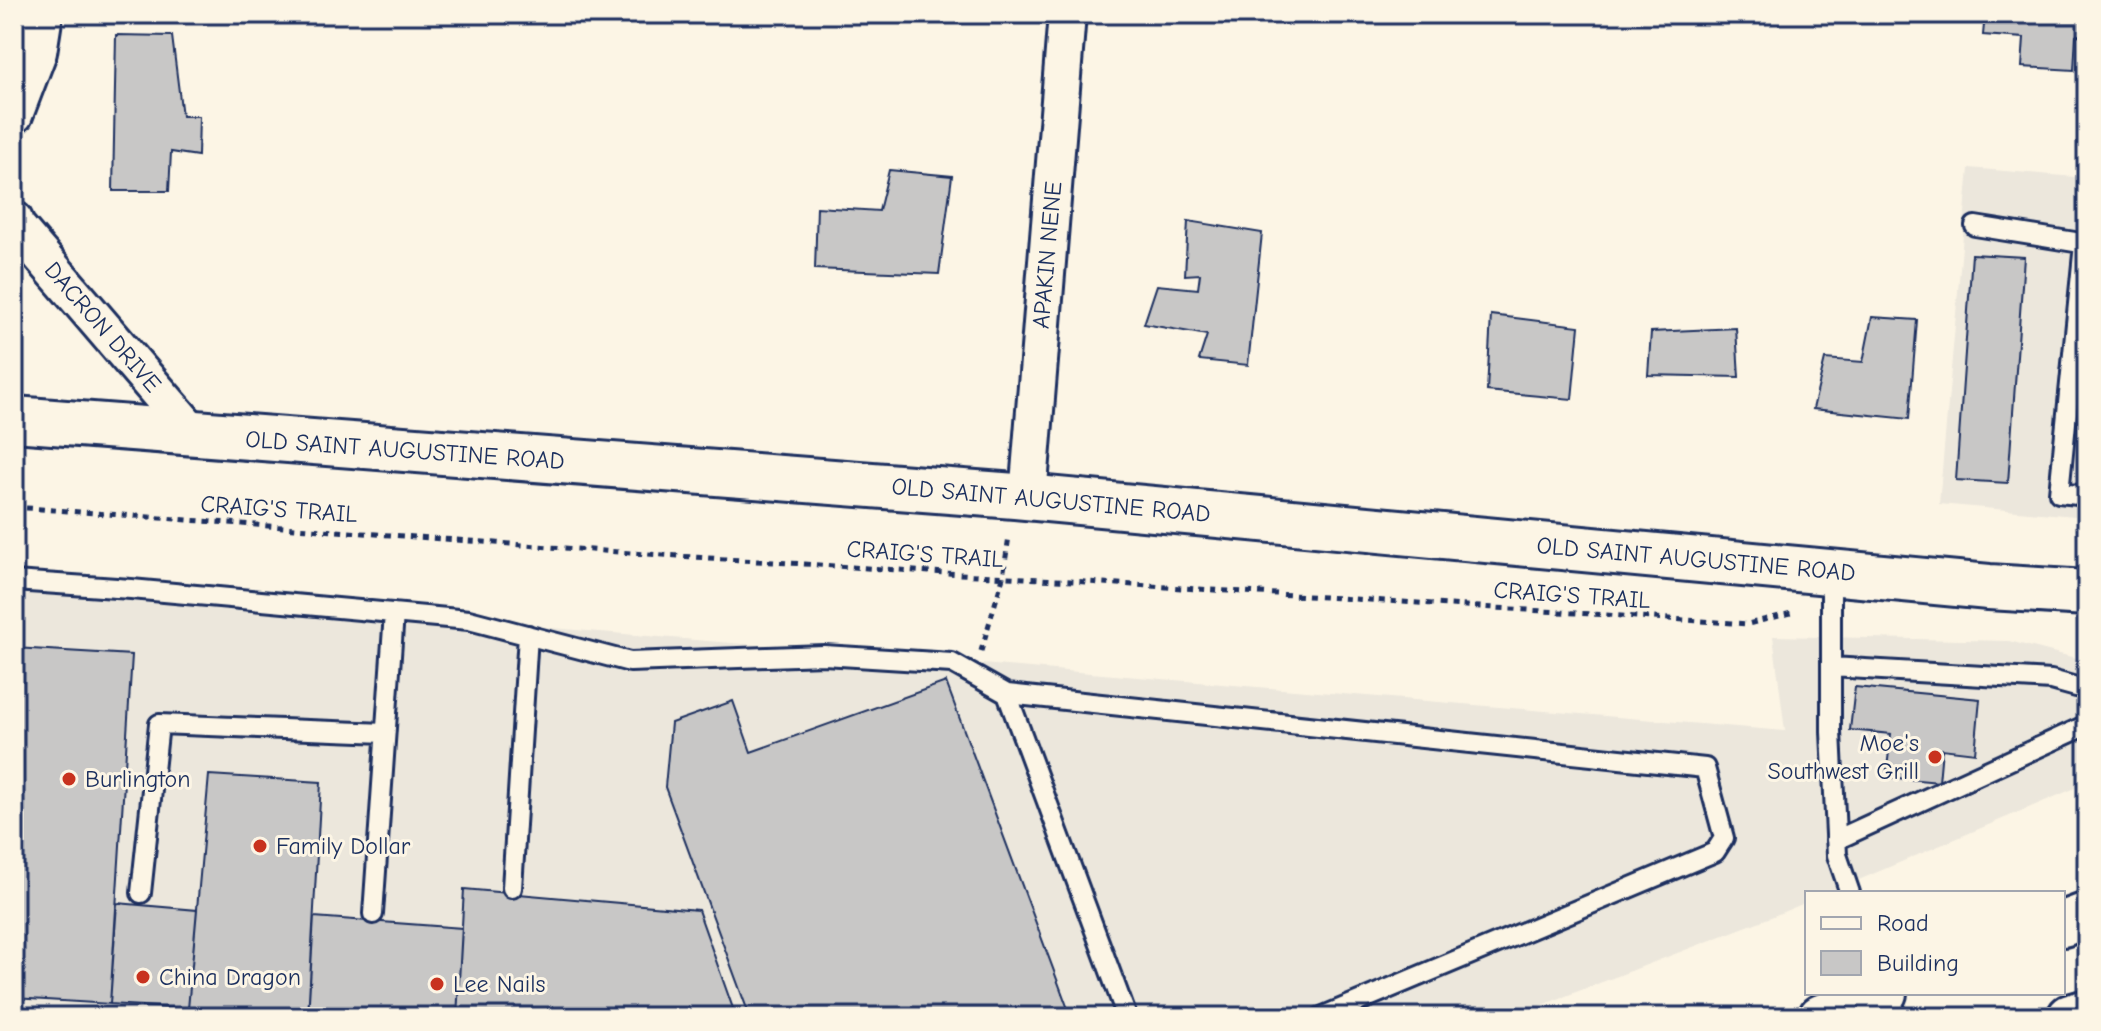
<svg xmlns="http://www.w3.org/2000/svg" width="2101" height="1031" viewBox="0 0 2101 1031" font-family="'Comic Neue',sans-serif">
<style>
.built{fill:#ece7dc}
.building{fill:#c8c7c6;stroke:#1b2f5e;stroke-width:2}
.lines{fill:none;stroke-linecap:round;stroke-linejoin:round}
.service-casing{stroke:#1b2f5e;stroke-width:24}
.minor-casing{stroke:#1b2f5e;stroke-width:42}
.tertiary-casing{stroke:#1b2f5e;stroke-width:50}
.primary-casing{stroke:#1b2f5e;stroke-width:50}
.path{stroke:#1b2f5e;stroke-width:5;stroke-dasharray:6 6;stroke-linecap:butt}
.service{stroke:#fcf5e5;stroke-width:18}
.minor{stroke:#fcf5e5;stroke-width:36}
.tertiary{stroke:#fcf5e5;stroke-width:44}
.primary{stroke:#fcf5e5;stroke-width:44}
.poi-dot{fill:#c8321e;stroke:#fcf5e5;stroke-width:3}
.labels{text-anchor:middle;dominant-baseline:central;stroke-width:6;stroke-linejoin:round;paint-order:stroke}
.street-label{font-size:24px;fill:#1b2f5e;stroke:#fcf5e5}
.poi-label{font-size:24px;fill:#1b2f5e;stroke:#fcf5e5;text-anchor:start}
</style>
<rect width="100%" height="100%" fill="#fcf5e5"/>
<filter id="ink" filterUnits="userSpaceOnUse"><feTurbulence type="fractalNoise" baseFrequency=".0125" numOctaves="2"/><feDisplacementMap in="SourceGraphic" scale="16" xChannelSelector="R" yChannelSelector="G"/><feConvolveMatrix kernelMatrix="1 2 1 2 8 2 1 2 1" color-interpolation-filters="sRGB"/></filter>
<g filter="url(#ink)">
<path class="built" d="M1969,168l118,10v339l-148,-13z
M14,583l1771,148 -12,-95 236,5 78,20v122l-259,110h-21v9l-36,15 -260,100h-1497z"/>
<path class="building" d="M1985,14h102v22l-11,-1 -2,35 -52,-3 2,-29 -41,-3z
M116,35l56,1 10,80h17l-1,40 -27,-4 -2,39h-56z
M889,170l63,6 -13,98 -124,-5 2,-62 62,4z
M1188,221l74,12 -14,132 -49,-5 8,-25 -63,-11 13,-39 41,4 2,-15 -15,1z
M1972,254l52,3 -16,226 -52,-3z
M1491,315l88,11 -7,73 -85,-8z
M1872,317l45,3 -8,99 -96,-10 12,-50 38,3z
M1736,328l3,49 -91,-2 3,-43z
M14,648l118,7 -22,349 -96,-6z
M946,682l125,335h-321l-85,-230 6,-64 62,-22 18,51z
M1855,687l125,12 -5,54 -33,-4 -3,33 -53,-5 5,-43 -41,-4z
M209,775l112,7 -13,235 -120,-8z
M464,889l234,21 38,107h-279z
M117,903l80,7 -9,99 -78,-5z
M314,917l148,11 -5,89h-149z"/>
<g class="lines">
<g class="service-casing">
<path id="service" d="M1975,226l112,18
M2084,244l-25,249 28,3
M1831,572v160l6,123 13,38
M14,581l117,8 338,31 161,42 194,-7 128,8 55,31 698,74 19,70 -9,14 -394,165
M1831,667l220,13 36,10
M1007,694l120,323
M1836,840l251,-115
M512,888l16,-253
M141,893l18,-169 226,9
M373,914l21,-301"/>
</g>
<g class="minor-casing">
<path id="minor" d="M14,115l24,-63 6,-38
M14,220l1,5 179,209
M1028,497l39,-483"/>
</g>
<g class="tertiary-casing">
<path id="tertiary" d="M14,419l1001,77 974,91 98,6"/>
</g>
<g class="primary-casing">
<path id="primary" d="M2063,924l24,-9
M1821,1017l63,-24
M2070,1017l17,-5"/>
</g>
<path class="path" d="M14,507l617,46 1117,71 47,-12
M981,651l22,-74 6,-41"/>
<use href="#service" class="service"/>
<use href="#minor" class="minor"/>
<use href="#tertiary" class="tertiary"/>
<use href="#primary" class="primary"/>
</g>
</g>
<g class="poi-dot">
<circle cx="1935" cy="757" r="8"/>
<circle cx="69" cy="779" r="8"/>
<circle cx="260" cy="846" r="8"/>
<circle cx="143" cy="977" r="8"/>
<circle cx="437" cy="984" r="8"/>
</g>
<g class="labels">
<g class="street-label">
<text transform="translate(1047 255) rotate(-85)">APAKIN NENE</text>
<text transform="translate(103 327) rotate(49)">DACRON DRIVE</text>
<text transform="translate(405 450) rotate(4)">OLD SAINT AUGUSTINE ROAD</text>
<text transform="translate(1051 500) rotate(5)">OLD SAINT AUGUSTINE ROAD</text>
<text transform="translate(279 509) rotate(4)">CRAIG'S TRAIL</text>
<text transform="translate(925 554) rotate(4)">CRAIG'S TRAIL</text>
<text transform="translate(1696 559) rotate(5)">OLD SAINT AUGUSTINE ROAD</text>
<text transform="translate(1572 595) rotate(4)">CRAIG'S TRAIL</text>
</g>
<g class="poi-label">
<text x="1919" y="743" text-anchor="end">Moe's<tspan x="1919" dy="28">Southwest Grill</tspan></text>
<text x="85" y="779">Burlington</text>
<text x="276" y="846">Family Dollar</text>
<text x="159" y="977">China Dragon</text>
<text x="453" y="984">Lee Nails</text>
</g>
</g>
<rect width="2101" height="1031" fill="none" stroke="#fcf5e5" stroke-width="48"/>
<rect x="24" y="24" width="2053" height="983" fill="none" stroke="#1b2f5e" stroke-width="3" filter="url(#ink)"/>
<rect x="1805" y="891" width="260" height="104" fill="#fcf5e5" stroke="#a2a6af" stroke-width="2"/>
<rect x="1821" y="917" width="40" height="12" fill="#fcf5e5" stroke="#a2a6af" stroke-width="2"/>
<text x="1877" y="931" font-size="24" fill="#1b2f5e">Road</text>
<rect x="1821" y="951" width="40" height="24" fill="#c8c7c6" stroke="#a2a6af" stroke-width="2"/>
<text x="1877" y="971" font-size="24" fill="#1b2f5e">Building</text>
</svg>
